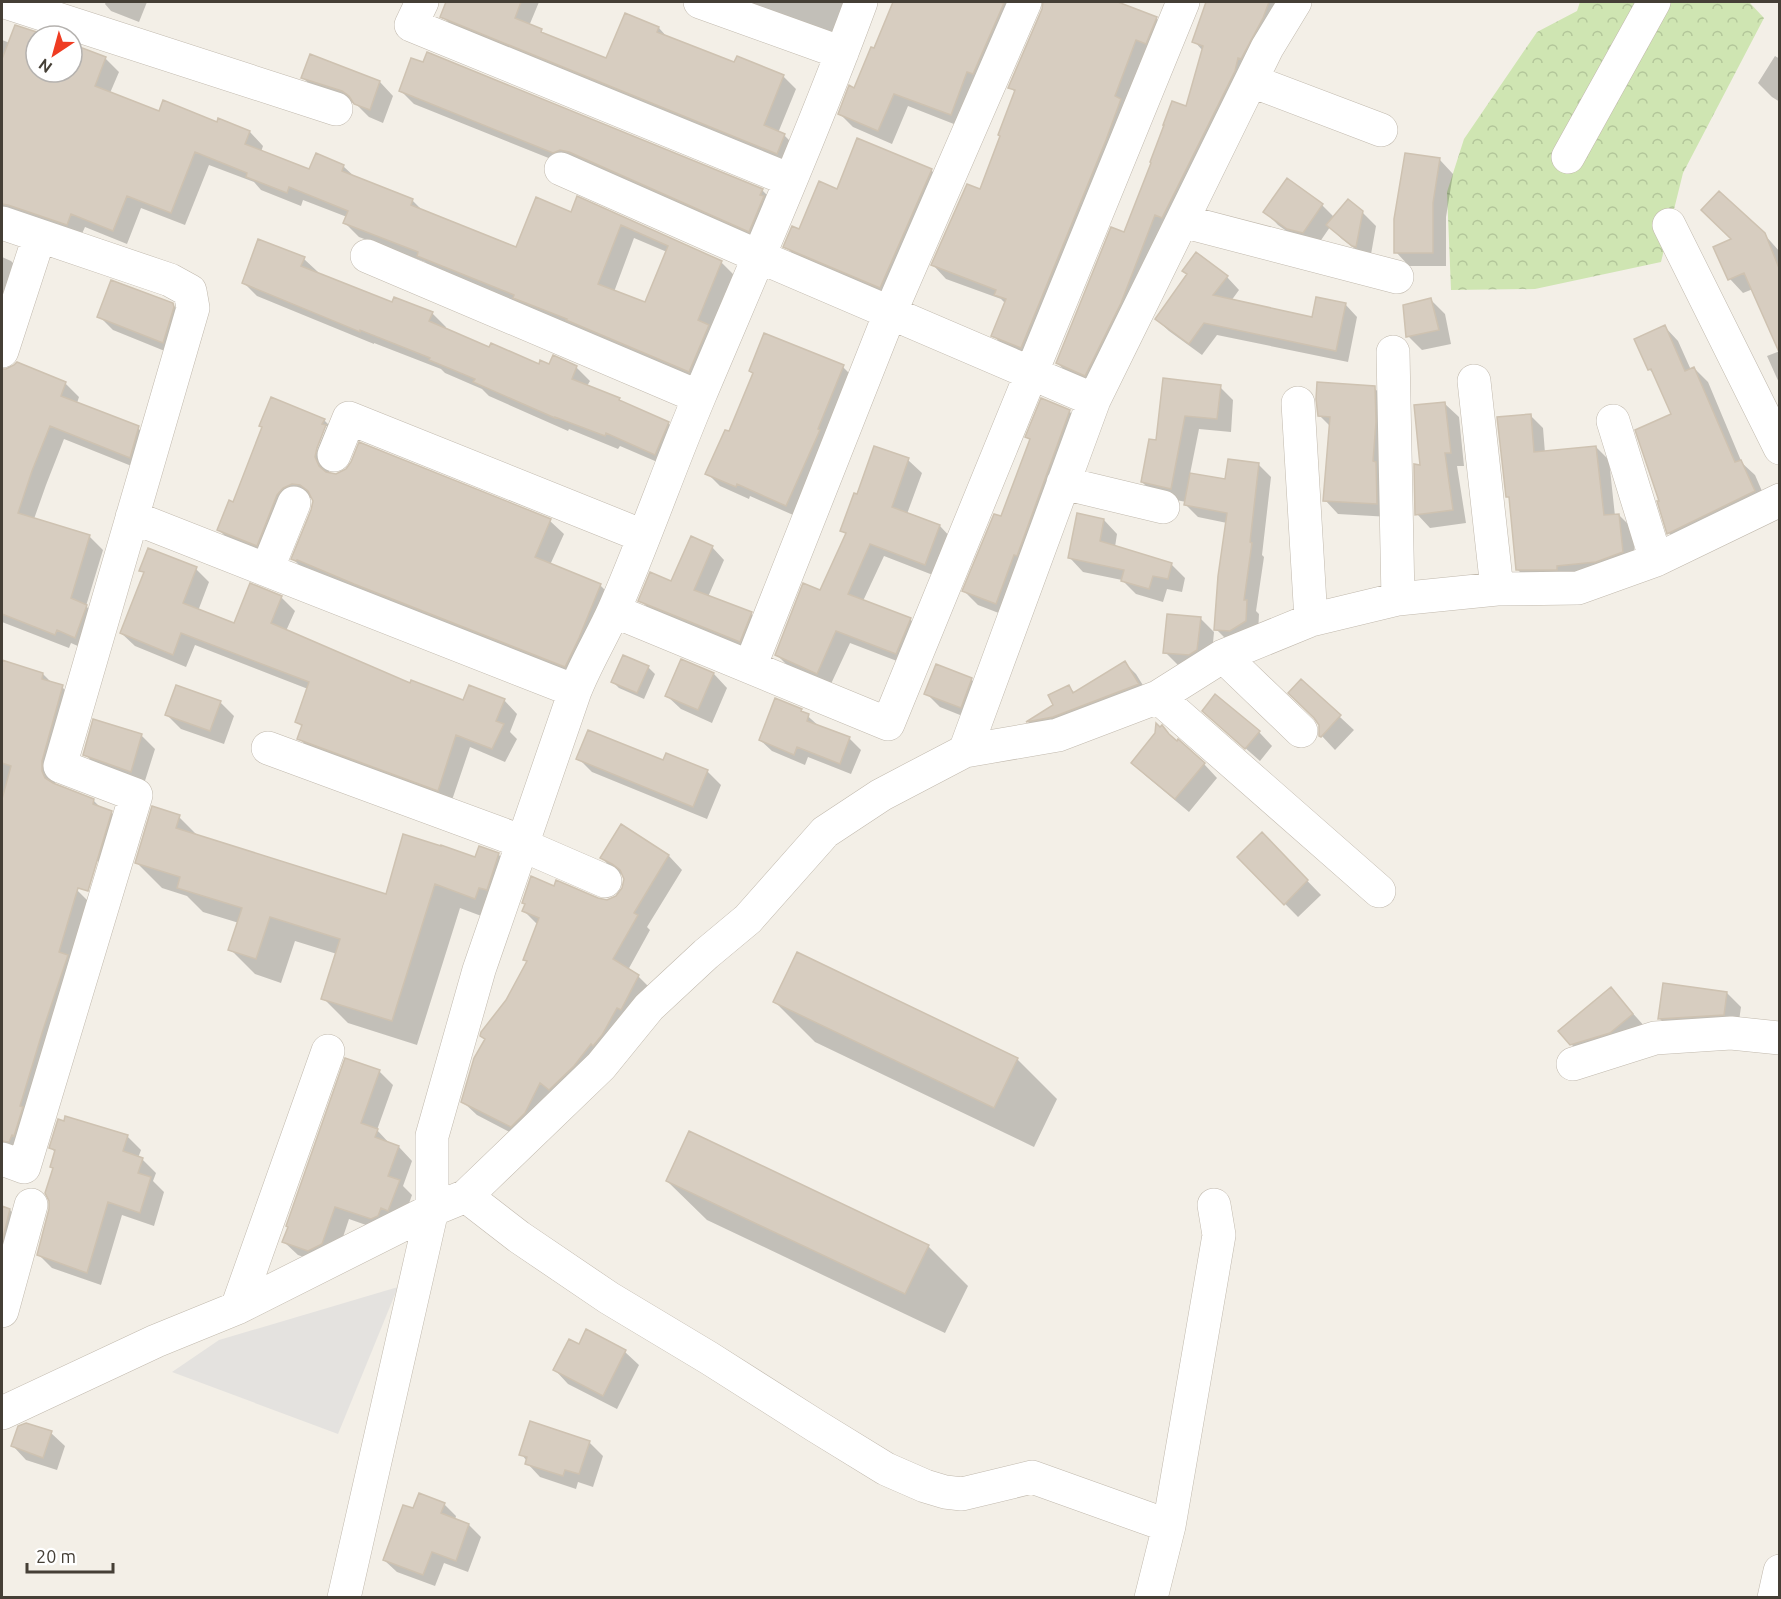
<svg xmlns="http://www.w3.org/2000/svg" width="1781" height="1599" viewBox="0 0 1781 1599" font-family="Ubuntu,sans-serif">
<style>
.forest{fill:url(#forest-crowns)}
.parking{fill:#e4e2df}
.shadow{fill:#0003;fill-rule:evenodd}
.building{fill:#d7cdc0;stroke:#cec2b1;stroke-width:1.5;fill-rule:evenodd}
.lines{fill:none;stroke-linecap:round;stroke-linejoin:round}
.minor-casing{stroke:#c1b9ad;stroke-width:34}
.minor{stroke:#fff;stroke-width:33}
</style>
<defs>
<pattern id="forest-crowns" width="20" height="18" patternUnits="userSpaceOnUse" patternTransform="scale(1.5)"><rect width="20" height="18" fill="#cfe5b2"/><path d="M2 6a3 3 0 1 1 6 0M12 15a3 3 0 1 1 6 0" fill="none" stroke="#b3c69a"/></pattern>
</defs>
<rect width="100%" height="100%" fill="#f3efe7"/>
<path class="forest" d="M1580,2h169l15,16 -81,155 -22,89 -126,27 -84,1 -4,-98 17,-53 73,-107 40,-21z"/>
<path class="parking" d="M398,1287l-60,147 -166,-62 47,-32z"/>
<path class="shadow" d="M106,2h41l-8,20 -28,-11 -6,-7z
M448,2h91l-10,24 12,5 5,5 61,24 19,-45 33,13 9,10 67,26 48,12 13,13 -18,44 6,2 13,13 -7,18 -335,-137 -13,-13z
M725,2h138l-17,40z
M900,2h126l-62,126 -56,-22 -16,38 -39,-17 -13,-13 15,-24 38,-85 5,2z
M1045,2h68l43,16 13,13 -134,330 -29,-12 -13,-14 13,-31 -5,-5 -55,-20 -13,-14 48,-74 34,-99 -5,-5 34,-77z
M1208,2h90l-199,386 -28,-12 -14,-13 68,-129 62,-126 16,-57 -9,-10z
M16,27l26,9h-6v36h36v-27l33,13 14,14 -9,21 50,20 58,11 1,-4 31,12 13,14 -2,6 49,19 33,-5 13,12 56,22 13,13 92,36 55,-35 6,-16 143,64 13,13 -31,110 -271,-116 -7,-7 -66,-25 -14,-14 2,-6 -44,-17 -2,6 -40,-16 -7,-8 -45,-17 -24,60 -44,-17 -14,36 -42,-17 -5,11 -78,-25v-173l8,3zM634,238l33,14 -22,52 -31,-12z
M311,56l69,26 13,14 -10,27 -14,-6 -13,-13 -39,-13 -14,-13z
M1775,56l5,3v43l-8,-5 -14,-14z
M401,91l361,99 14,14 -13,40 -349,-140z
M1440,160l13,14 -7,43v49h-37l-13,-14z
M931,170l13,13 -51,117 -95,-41 -13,-13 53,-55z
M1287,180l35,25 13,13 27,-6 14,14 -6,34 -28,-21 -12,-12 -13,19 -15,-4 -24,-17 -13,-14z
M1764,234l16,18v97l-27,-60 -10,4 -13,-14z
M2,257l9,4 21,21 -30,40z
M304,259l14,13 -1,2 75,30 40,9 14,14 -1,3 45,19 50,17 36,1 14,14 -3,5 32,13 4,4 45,20 14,14 -13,30 -49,-21 -2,3 -49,-20 -1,2 -79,-35 -7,-7 -37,-16 -4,-4 -67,-26v1l-117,-48 -14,-14z
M1227,277l12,13 -8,11 82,17 32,-14 12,13 -9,45 -131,-27 -15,20 -33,-24 -13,-12z
M1431,300l14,14 6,30 -29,6 -14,-14z
M172,304l14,14 -9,38 -64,-26 -14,-14z
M1665,327l13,14 13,29 3,-2 14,14 34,81 13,12 13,30 -86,41 -13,-13 4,-118 -17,-39 -7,-7z
M1780,351v34l-13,-29z
M843,367l13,13 -56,138 -50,-22 -1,3 -29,-13 -13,-13 22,-40 25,-59 -3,-3z
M12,368l53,15 14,14 -2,6 61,25 14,14 -8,29 -80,-32 -18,46 -12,34 55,17 14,14 -17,56 14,14 -11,31 -18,-8 -2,5 -67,-26v-228z
M1164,380l55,6 14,14 -2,32 -32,-3 -9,45 37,7 31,-17 13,13 -9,78 2,2 -8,54 3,3 -1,20 -30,7 -12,-12 11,-106 -29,-6 -12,-12v-3l-30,-6 -14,-14 15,-40z
M1374,388l14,13 2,116 -52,-3 -13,-14 5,-74 -11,-11z
M1445,404l14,13 5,49h-7l9,57 -36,5 -13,-14 5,-48z
M1069,411l14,14 -74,192 -31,-12 -14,-14 38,-73 29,-77 -4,-4z
M1530,415l13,13 2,25 51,-6 13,13 6,56 4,-1 13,13 4,36 -106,18 -13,-13 -6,-69 -3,-4z
M324,420l14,14 -8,28 -1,12 7,1 11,-4 13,-27 190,77 14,13 -14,31 50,20 14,14 -35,81 -272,-107 -14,-14 20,-49v-12h-7l-36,60 -37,-14 -14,-14 15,-26 29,-76 -2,-2zM324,426h3l-12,29 -3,-1z
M908,460l14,13 -15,41 33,12 13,14 -15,37 -54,-21 -21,45 47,18 13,13 -13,34 -60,-23 -20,43 -40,-18 -13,-13 44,-63 26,-57 -5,-4z
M1104,520l13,14 -2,13 56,17 14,14 -3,14 -15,-3 -4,13 -27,-8 -14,-14 -39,-8 -13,-14z
M712,547l12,13 -16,37 43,17 12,12 -11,28 -99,-41 -13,-13 32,-17z
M196,569l13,13 -11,29 36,14 47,-28 14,14 -9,20 125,54 53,17 40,-2 13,14 -7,18 7,7 -12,23 -35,-15 -19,56 -139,-51 -13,-14 4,-10 -6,-7 11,-32 -113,-44 -9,22 -51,-21 -14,-13 24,-59 -4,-4z
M1200,618l14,14 -3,32 -32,2 -14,-14z
M2,662l41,12 9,9 10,4 14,14 -21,74v10l38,15 9,9 9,3 14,14 -12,40 -111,-35z
M1125,663l11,11 13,21 -111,37 -10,-10 27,-16 14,-19 6,6z
M648,667l7,7 -11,25 -25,-11 -6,-6z
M714,674l13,14 -15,35 -31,-14 -14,-13z
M971,679l14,14 -10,28 -35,-14 -14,-14z
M1301,681l53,49 -19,20 -14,-15 -1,-10z
M220,702l14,14 -10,28 -43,-15 -14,-14z
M801,710l20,18 28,10 12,12 -10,24 -43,-17 -3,8 -33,-14 -12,-11z
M1218,724l41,8 13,14 -12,15z
M141,735l14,14 -11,35 -46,-16 -13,-14z
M1177,743l27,21 13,14 -28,34 -43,-36 -13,-13z
M578,758l86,4 43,9 14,14 -14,34 -115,-47z
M179,817l20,20 188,58 89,-36 3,-11 20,7 24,24 -23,44 -40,-15 -43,137 -69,-22 -25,-25 14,-44 -42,-13 -14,42 -26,-9 -25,-25 9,-26 -36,-11 -16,-16 -25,-8 -25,-25z
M622,827l47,29 13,14 -35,57 3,3 -22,40 10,6 14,14 -127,150 -48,-25 -14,-13 44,-101 21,-39 -3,-3 13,-34 -14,-14 31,-23 43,12 10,1 10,-4 6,-9 1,-9 -1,-4 -9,-3 -13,-14z
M1262,834l59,61 -23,22 -59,-60z
M2,868l75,22 14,14 -63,245 -26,-3z
M1611,989l35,39 -61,30 -14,-14z
M1727,993l14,14 -3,21 -65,4 -14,-14z
M775,1002l242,57 40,40 -23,48 -219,-105z
M379,1071l14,14 -16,45 14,15 8,2 13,14 -9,25 9,9 -10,28 -16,9 -37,-13 -13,39 -13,6 -25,-9 -14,-13z
M127,1136l14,14 -3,8 4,1 14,14 -3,8 11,11 -10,34 -32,-11 -21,70 -49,-17 -14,-14 13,-44 3,-40 -2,-3 4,-14 -5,-5z
M667,1181l261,65 40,40 -23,47 -238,-113z
M2,1208l8,2 13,14 -21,34z
M587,1331l38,21 14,13 -22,44 -49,-25 -13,-14 24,-24z
M51,1433l14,13 -8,24 -31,-10 -13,-14z
M589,1442l14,14 -10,31 -15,-5 -2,7 -36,-12 -13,-14v-2l-6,-7z
M444,1504l12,12 -1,4 14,5 12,12 -13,35 -24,-9 -9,23 -38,-14 -13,-12 30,-50z"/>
<path class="building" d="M446,2h75l-6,16 27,11 -1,3 65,26 19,-45 34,14 -2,5 77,30 3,-6 47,19 -20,50 21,9 -8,20 -337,-137z
M893,2h106l5,1 -31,71 -6,-2 -16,43 -57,-21 -16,37 -40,-17 11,-29 5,3 17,-41 3,1z
M1043,2h75l39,15 -11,27 -10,-4 -21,56 6,3 -15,41 -85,208 -30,-12 15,-37 -12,-4 2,-5 -65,-25 36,-81 13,5 20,-53 -2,-1 17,-45 -7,-2 34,-79z
M1206,2h63l-6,16 -22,41 -3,-1 -3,13 -73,147 -7,-3 -34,88 -36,73 -29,-13 55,-136 13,5 27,-69 -1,-1 14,-37h-1l9,-24 14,5 17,-60 -11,-4z
M15,25l34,11h-13v36h36v-28l34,13 -11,29 64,25 4,-11 54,22 1,-4 32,13 -5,13 64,25 7,-16 28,12 -2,6 71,28 -2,6 105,42 20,-50 35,15 6,-16 145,65 -24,59 11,5 -20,47 -123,-52 1,-1 -54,-21 1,-3 -97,-39 1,-4 -75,-29 5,-12 -59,-24 -2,6 -41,-16 1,-4 -52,-21 -24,61 -44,-17 -14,35 -42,-17 -4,11 -59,-20 -6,-1v-145zM621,225l47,21 -23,56 -47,-18z
M427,52l336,137 -3,6 4,1 -15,36 -180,-80 -9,-2 -7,3 -154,-62 12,-33 12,4z
M310,54l70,27 -10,29 -16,-6 -5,-8 -7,-5 -41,-13z
M857,138l75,31 -52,119 -97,-41 9,-21 7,3 20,-48 18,8z
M1405,153l35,5 -7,45v50h-39v-34z
M1287,178l36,26 -20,29 -16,-4 -24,-17z
M1719,191l46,42 14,35v84l-35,-79 -16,7 -15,-33 18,-8 -30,-29z
M1348,199l15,12 -7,36 -4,-1 -26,-21z
M258,239l47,18 -4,9 91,36 2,-5 39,15 -4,9 60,26 2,-4 48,21 1,-4 9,4 4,-9 24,11 -5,13 48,19 -1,2 50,22 -14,33 -49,-22 -1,3 -50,-19v1l-82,-36 2,-3 -46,-19 1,-2 -70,-28v2l-118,-49z
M1196,252l32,24 -15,19 99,22 4,-20 30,6 -10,48 -132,-28 -15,21 -34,-25 32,-45 -5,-3z
M111,280l62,23 1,4 -11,36 -66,-26z
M1431,298l8,32 -33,7 -3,-32z
M1665,325l20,46 9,-4 41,95 6,-2 14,31 -88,43 -10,-33h2l-24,-71 36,-16 -20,-45 -3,1 -14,-31z
M764,333l80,32 -26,64 2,1 -34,76 -49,-22 -1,3 -31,-13 20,-44 4,1 24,-58 -4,-2z
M17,362l49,20 -5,14 78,30 -9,32 -80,-32 -18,45 -14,42 72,22 -19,63 16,7 -12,33 -18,-8 -2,5 -53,-21v-245h4l8,-4z
M1163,378l58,7 -4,34 -32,-3 -14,73 -30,-7 8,-43 7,1z
M1317,382l58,4 1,36 -3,39 3,1 1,42 -54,-3 7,-84 -12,-1 -2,-17z
M271,397l54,22 -3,5 4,1 -9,23 -2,9 4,9 7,6 10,2 10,-5 5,-7 8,-20 192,77 -16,38 66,27 -22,54 -14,29 -211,-83 -57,-24 -1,1 -5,-2 20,-49 2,-9 -5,-10 -8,-6 -8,-1 -9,4 -6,7 -20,51 -40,-16 12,-30 4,2 29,-75 -3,-1z
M1041,398l29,12 -53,146 -3,-1 -18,49 -34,-13 32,-77 7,2 29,-77 -5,-2z
M1445,402l6,51h-6l8,57 -38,5 -1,-51 6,1 -6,-60z
M1531,414l3,38 62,-6 8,69 15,-1 4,38 -27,10 -39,4v4h-41l-7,-73h-3l-9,-80z
M874,446l35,12 -17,49 48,18 -15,40 -55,-21 -22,50 63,24 -15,36 -60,-23 -19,43 -42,-19 28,-72 17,7 26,-57 -6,-2 14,-38 3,1z
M1228,459l31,4 -9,79 2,1 -8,57h3l-1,21 -16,10 -16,-1 4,-54 9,-63 -43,-8 6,-32 35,6z
M1077,513l27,6 -4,22 72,22 -4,16 -15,-3 -4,13 -28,-8 3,-11 -56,-12z
M691,536l22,10 -19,44 58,22 -12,30 -102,-41 12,-29 21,9z
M148,548l49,19 -14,36 51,20 16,-40 32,13 -11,27 139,60 1,-3 52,20 6,-15 36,14 -9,22 8,3 -12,25 -36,-14 -18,56 -141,-52 5,-14 -7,-3 14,-40 -128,-49 -8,22 -53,-22 24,-61 -5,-1z
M1167,614l34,3 -4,33 -8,5 -26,-2z
M623,655l26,11 -12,27 -26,-11z
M681,659l33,14 -16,37 -33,-14z
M2,660l41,13 -1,6 21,6 -21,76v10l3,7 8,5 41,16 -1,5 19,7 -24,80 -10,-3 -19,64 9,3 -25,75 -23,76 3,1 -9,29 -2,-1 -3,7 -7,-1v-342l9,-33 -9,-3z
M1125,661l14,23 -86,33 -27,5 27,-17 -5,-10 21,-10 4,8z
M936,664l36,14 -11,30 -37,-14z
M1301,679l40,36 -20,22 -2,-1v-11l-5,-7 -26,-25z
M176,685l45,16 -11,30 -45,-16z
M1215,694l45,37 -15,18 -43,-38z
M775,698l27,11 -1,2 8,3 -2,7 43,16 -10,27 -43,-17 -3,8 -35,-15z
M93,719l49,15 -11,38 -48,-17z
M1156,723l4,4 2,-2 7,9 8,7 1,-2 27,24 -30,36 -44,-36 24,-30z
M588,730l75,30 3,-7 42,17 -15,37 -117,-48z
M152,806l28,9 -4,13 210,66 17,-60 38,12v-1l34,12 4,-11 20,7 -12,37 -8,-2 -4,11 -40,-15 -43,137 -71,-22 19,-60 -70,-22 -14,42 -28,-9 14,-42 -65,-20 3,-11 -45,-14z
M621,824l48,31 -35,58 4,2 -25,44 26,16 -18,35 -4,-2 -15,27 -9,11 -2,-2 -17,22 -25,24 -9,-7 -15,30 -14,14 -50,-25 13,-44 11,-19 -5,-3 1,-4 25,-32 21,-39 -4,-1 16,-42 -17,-7 3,-7 -3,-1 9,-27 23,10 2,-6 42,18 9,2 9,-4 6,-8 2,-9 -4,-9 -8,-6 -12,-6z
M1262,832l46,48 -24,25 -47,-48z
M797,952l221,106 -24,50 -221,-106z
M1663,983l64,9 -3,23 -66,4z
M1611,987l22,27 -23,19 -40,12 -12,-14z
M345,1058l35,12 -19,53 17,6 -3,8 24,9 -11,30 12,4 -12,31 -7,-3 -3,8 -7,3 -36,-12 -13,37 -14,7 -26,-9 6,-15 -2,-1z
M65,1116l63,19 -5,16 20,7 -5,15 13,4 -11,36 -32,-11 -21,71 -50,-18 12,-46v-8l-4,-8 8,-25 -3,-1 5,-17 -6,-2 9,-29 6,2z
M689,1131l240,114 -24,49 -239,-113z
M2,1206l8,3 -8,33z
M586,1329l40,21 -23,46 -50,-26 16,-31 10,5z
M530,1421l60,20 -11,33 -14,-4 -2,6 -38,-12 2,-7 -8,-2z
M26,1423l26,8 -9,27 -32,-12 7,-20z
M419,1493l26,10 -4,10 28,11 -13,37 -24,-9 -9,23 -40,-15 20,-55 10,3z"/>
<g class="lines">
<g class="minor-casing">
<path id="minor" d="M5,2l331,107
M422,2l-11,23 379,155
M700,2l142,51
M1252,81l129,49
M1568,157l86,-155
M561,169l199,88 334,143
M1182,221l215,56
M2,223l168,57 20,11 3,17 -133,458 76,29 -112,372 -22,-8
M1669,225l111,223
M367,256l332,141
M2,351l37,-114
M1393,352l5,247
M1474,381l23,208
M1298,403l13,217
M1613,421l43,139
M334,455l15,-37 294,118
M1063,483l100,24
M132,517l443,174
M267,570l27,-67
M614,611l274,113 295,-722
M1223,656l78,75
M750,667l140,-354 135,-311
M1158,697l221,194
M268,748l255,94
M965,751l129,-351 173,-352 28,-46
M522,845l83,36
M1573,1064l82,-26 76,-5 49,5
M466,1196l53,41 90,61 100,60 107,68 70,43 39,17 20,6 17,2 70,-17 137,49
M237,1308l91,-257
M2,1311l29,-106
M2,1413l154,-72 81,-33 195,-98 34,-14 135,-130 48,-59 57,-53 42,-35 77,-87 56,-37 84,-44 93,-16 100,-38 65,-41 88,-36 87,-21 99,-10 81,-1 78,-28 124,-60
M344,1598l88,-388v-74l47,-166 96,-279c11,-28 27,-54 39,-81 31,-71 56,-144 86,-215 55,-130 112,-260 161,-393
M1151,1598l18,-72 50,-291 -5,-30
M1774,1598l6,-27"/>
</g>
<use href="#minor" class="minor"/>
</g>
<rect width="1781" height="1599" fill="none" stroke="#453f36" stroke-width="6"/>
<g transform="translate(54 54) rotate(216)"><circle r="28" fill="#ffffff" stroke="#b5b2af" stroke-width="1.5"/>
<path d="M0-4.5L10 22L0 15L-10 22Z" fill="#ef3c22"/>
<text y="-9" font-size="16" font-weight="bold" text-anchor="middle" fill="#453f36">N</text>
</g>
<path d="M27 1563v9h86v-9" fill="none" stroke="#453f36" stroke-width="3"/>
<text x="36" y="1563" font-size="18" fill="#453f36" stroke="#ffffff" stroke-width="4.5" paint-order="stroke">20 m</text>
</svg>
